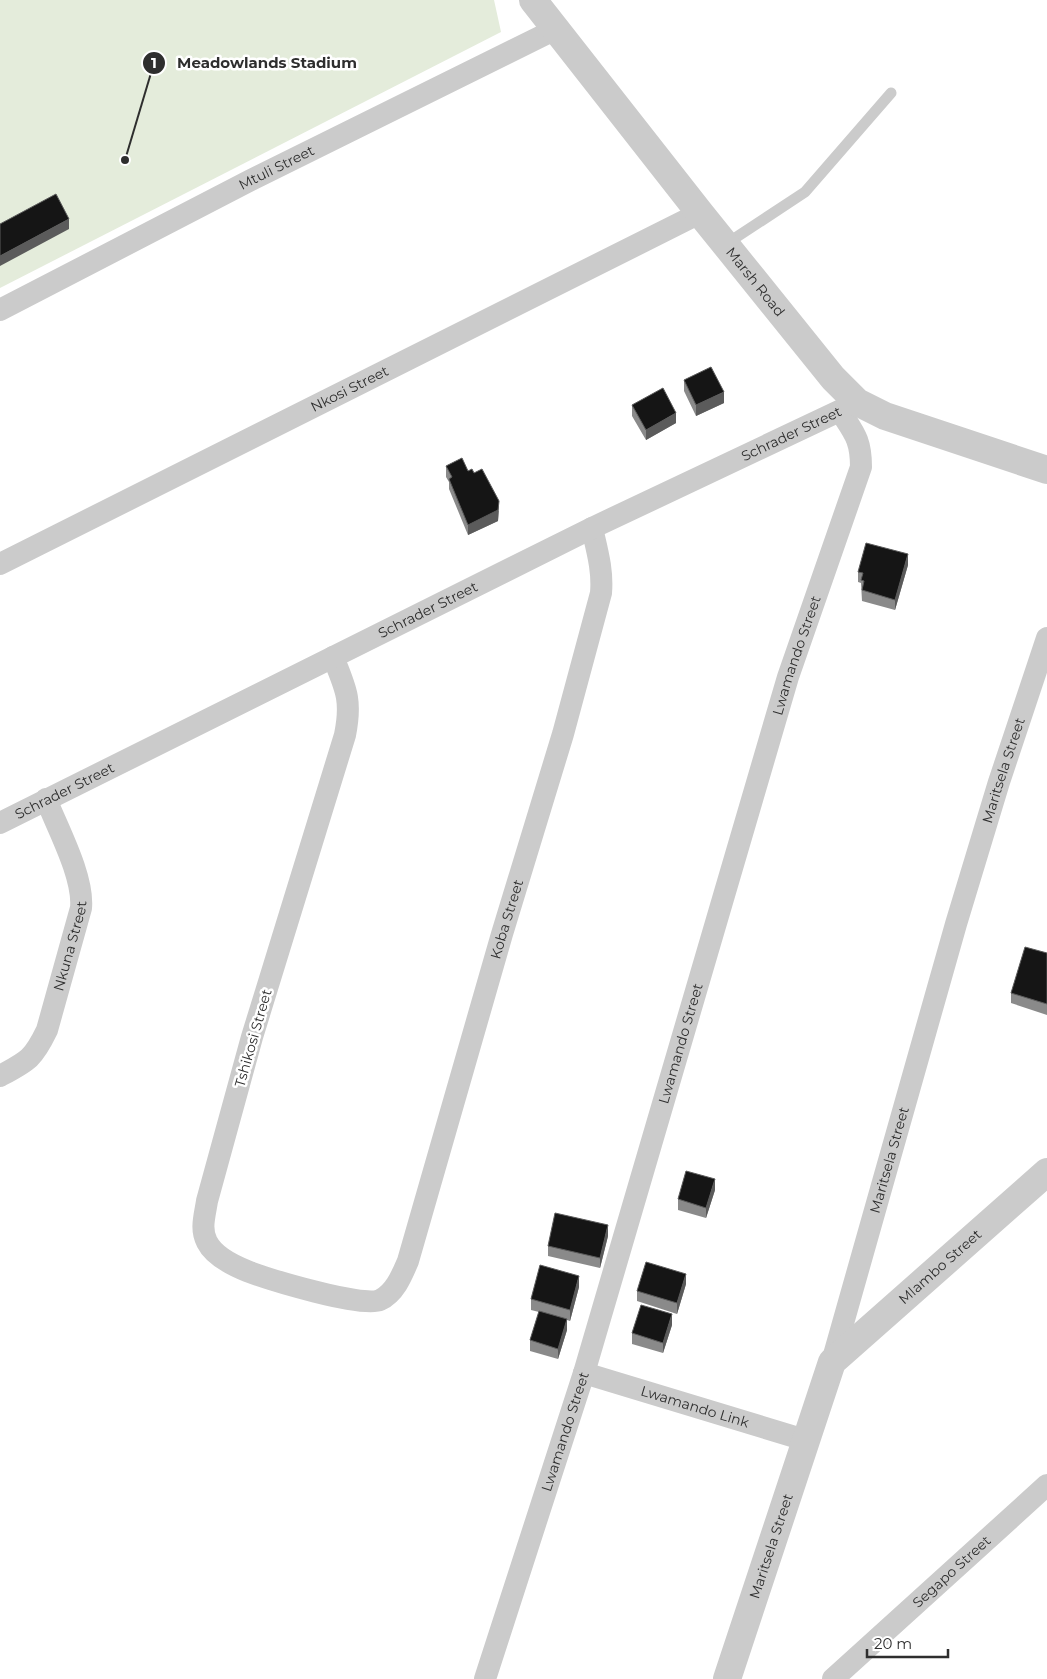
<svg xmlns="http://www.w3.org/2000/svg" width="1047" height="1679" viewBox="0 0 1047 1679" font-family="Montserrat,sans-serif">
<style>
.green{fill:#e4ecdb}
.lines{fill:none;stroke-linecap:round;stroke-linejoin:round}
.service{stroke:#cbcbcb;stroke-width:11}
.minor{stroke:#cbcbcb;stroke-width:22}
.tertiary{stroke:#cbcbcb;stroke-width:28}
.wall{fill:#8a8a8a}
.shaded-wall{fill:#5b5b5b}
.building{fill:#151515;stroke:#5b5b5b}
.labels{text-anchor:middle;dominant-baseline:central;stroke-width:5;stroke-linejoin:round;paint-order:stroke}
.street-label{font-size:14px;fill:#2e2e2e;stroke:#fff}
.leader{fill:none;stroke:#2e2e2e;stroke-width:2}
.callout-dot{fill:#2e2e2e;stroke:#fff;stroke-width:2}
.mark-label{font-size:15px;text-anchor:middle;font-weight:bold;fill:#fff}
.callout-label{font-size:15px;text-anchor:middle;font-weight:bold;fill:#2e2e2e;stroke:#fff;stroke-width:5;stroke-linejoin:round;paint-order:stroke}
</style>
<rect width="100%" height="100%" fill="#fff"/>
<path class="green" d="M0,0h494l7,32 -501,256z"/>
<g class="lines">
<path class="service" d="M726,244l79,-52 86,-99"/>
<g class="minor">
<path id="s1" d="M0,310l251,-130 305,-151"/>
<path id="s2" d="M0,564l700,-351"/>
<path id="s3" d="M333,657c13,32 19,43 12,78l-93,302 -45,164c-2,14 -7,28 0,41 7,14 25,23 40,29 21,8 115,37 133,29 15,-7 22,-25 28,-39l94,-327 61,-200 38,-141c2,-23 -4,-43 -9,-65"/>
<path id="s4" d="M0,823l592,-295 262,-124"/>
<path id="s5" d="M0,1076c28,-15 33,-17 47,-46l34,-122c3,-31 -23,-79 -35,-109"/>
<path id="s6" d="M832,1362l124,-438 43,-142 48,-144"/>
<path id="s7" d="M584,1373l221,67"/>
<path id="s8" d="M485,1679l99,-306 204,-696 73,-210c0,-28 -7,-34 -21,-56"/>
<path id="s9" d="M833,1679l214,-194"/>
</g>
<g class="tertiary">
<path id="s10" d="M533,0l167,213 133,165 24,24 28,14 162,54"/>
<path id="s11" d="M727,1679l105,-317 215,-190"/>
</g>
</g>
<path class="wall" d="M684,380l40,23 -28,13 -12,-25z
M632,405l44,18 -30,17 -14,-24z
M446,466l22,5 6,2 25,38 -1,10 -30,14 -19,-46v-7l-3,-5z
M908,565l-13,45 -33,-9 -1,-18 -3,-1v-10z
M1047,953v62l-36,-12v-10z
M715,1190l-9,28 -28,-8v-11z
M608,1236l-8,32 -52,-12v-10z
M686,1284l-9,30 -40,-13v-10z
M579,1287l-9,34 -3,-1v10l-9,29 -28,-8v-11l9,-28 -8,-2v-11z
M672,1325l-9,28 -31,-9v-11z"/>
<path class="shaded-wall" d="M69,219v10l-69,37v-10z
M724,392v11l-28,13v-11z
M676,413v10l-30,17v-10z
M499,501l-1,20 -30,14v-10z
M908,554v11l-13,45v-10z
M715,1179v11l-9,28v-10z
M608,1225v11l-8,32v-10z
M686,1274v10l-9,30v-11z
M579,1276v11l-9,34v-11z
M672,1314v11l-9,28v-10z
M567,1319v11l-9,29v-10z"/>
<path class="building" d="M56,194l13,25 -69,37v-32z
M711,367l13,25 -28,13 -12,-25z
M663,388l13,25 -30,17 -14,-25z
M462,458l6,13 4,-2 2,4 8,-4 17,32 -1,9 -30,15 -19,-46 3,-2 -6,-11z
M866,543l42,11 -13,46 -33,-10 2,-9 -3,-1 2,-7 -5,-1z
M1025,947l22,6v51l-36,-11z
M686,1171l29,8 -9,29 -28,-9z
M555,1213l53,12 -8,33 -52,-12z
M646,1262l40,12 -9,29 -40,-12z
M540,1265l39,11 -9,34 -39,-11z
M641,1305l31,9 -9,29 -31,-10z
M539,1311l28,8 -9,30 -28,-9z"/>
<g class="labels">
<g class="street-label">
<text stroke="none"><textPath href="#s1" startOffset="311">Mtuli Street</textPath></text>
<text stroke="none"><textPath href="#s10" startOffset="359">Marsh Road</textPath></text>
<text stroke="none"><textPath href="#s2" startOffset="391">Nkosi Street</textPath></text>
<text stroke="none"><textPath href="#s4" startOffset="882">Schrader Street</textPath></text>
<text stroke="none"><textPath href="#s4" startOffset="478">Schrader Street</textPath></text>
<text stroke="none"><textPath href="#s8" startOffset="1070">Lwamando Street</textPath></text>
<text stroke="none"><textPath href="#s6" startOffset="616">Maritsela Street</textPath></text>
<text stroke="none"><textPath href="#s4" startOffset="72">Schrader Street</textPath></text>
<text stroke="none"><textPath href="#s3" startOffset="1201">Koba Street</textPath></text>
<text stroke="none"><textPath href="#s5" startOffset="155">Nkuna Street</textPath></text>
<text transform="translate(253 1038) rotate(-74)">Tshikosi Street</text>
<text stroke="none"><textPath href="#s8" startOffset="665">Lwamando Street</textPath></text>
<text stroke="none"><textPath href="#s6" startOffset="210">Maritsela Street</textPath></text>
<text stroke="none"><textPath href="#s11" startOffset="478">Mlambo Street</textPath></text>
<text stroke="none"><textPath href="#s7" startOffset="116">Lwamando Link</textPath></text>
<text stroke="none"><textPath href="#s8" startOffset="260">Lwamando Street</textPath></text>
<text stroke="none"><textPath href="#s11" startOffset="140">Maritsela Street</textPath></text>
<text stroke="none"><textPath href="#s9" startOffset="160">Segapo Street</textPath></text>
</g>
</g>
<path class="leader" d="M125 160L154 63"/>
<g class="callout-dot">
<circle cx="125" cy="160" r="5"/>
<circle cx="154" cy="63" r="12"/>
</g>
<g class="mark-label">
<text x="154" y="68">1</text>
</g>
<g class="callout-label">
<text x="267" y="68">Meadowlands Stadium</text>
</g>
<path d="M867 1649v8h81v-8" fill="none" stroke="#2e2e2e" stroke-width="2.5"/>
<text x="874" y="1649" font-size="15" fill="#2e2e2e" stroke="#ffffff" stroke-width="4" paint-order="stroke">20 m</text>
</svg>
